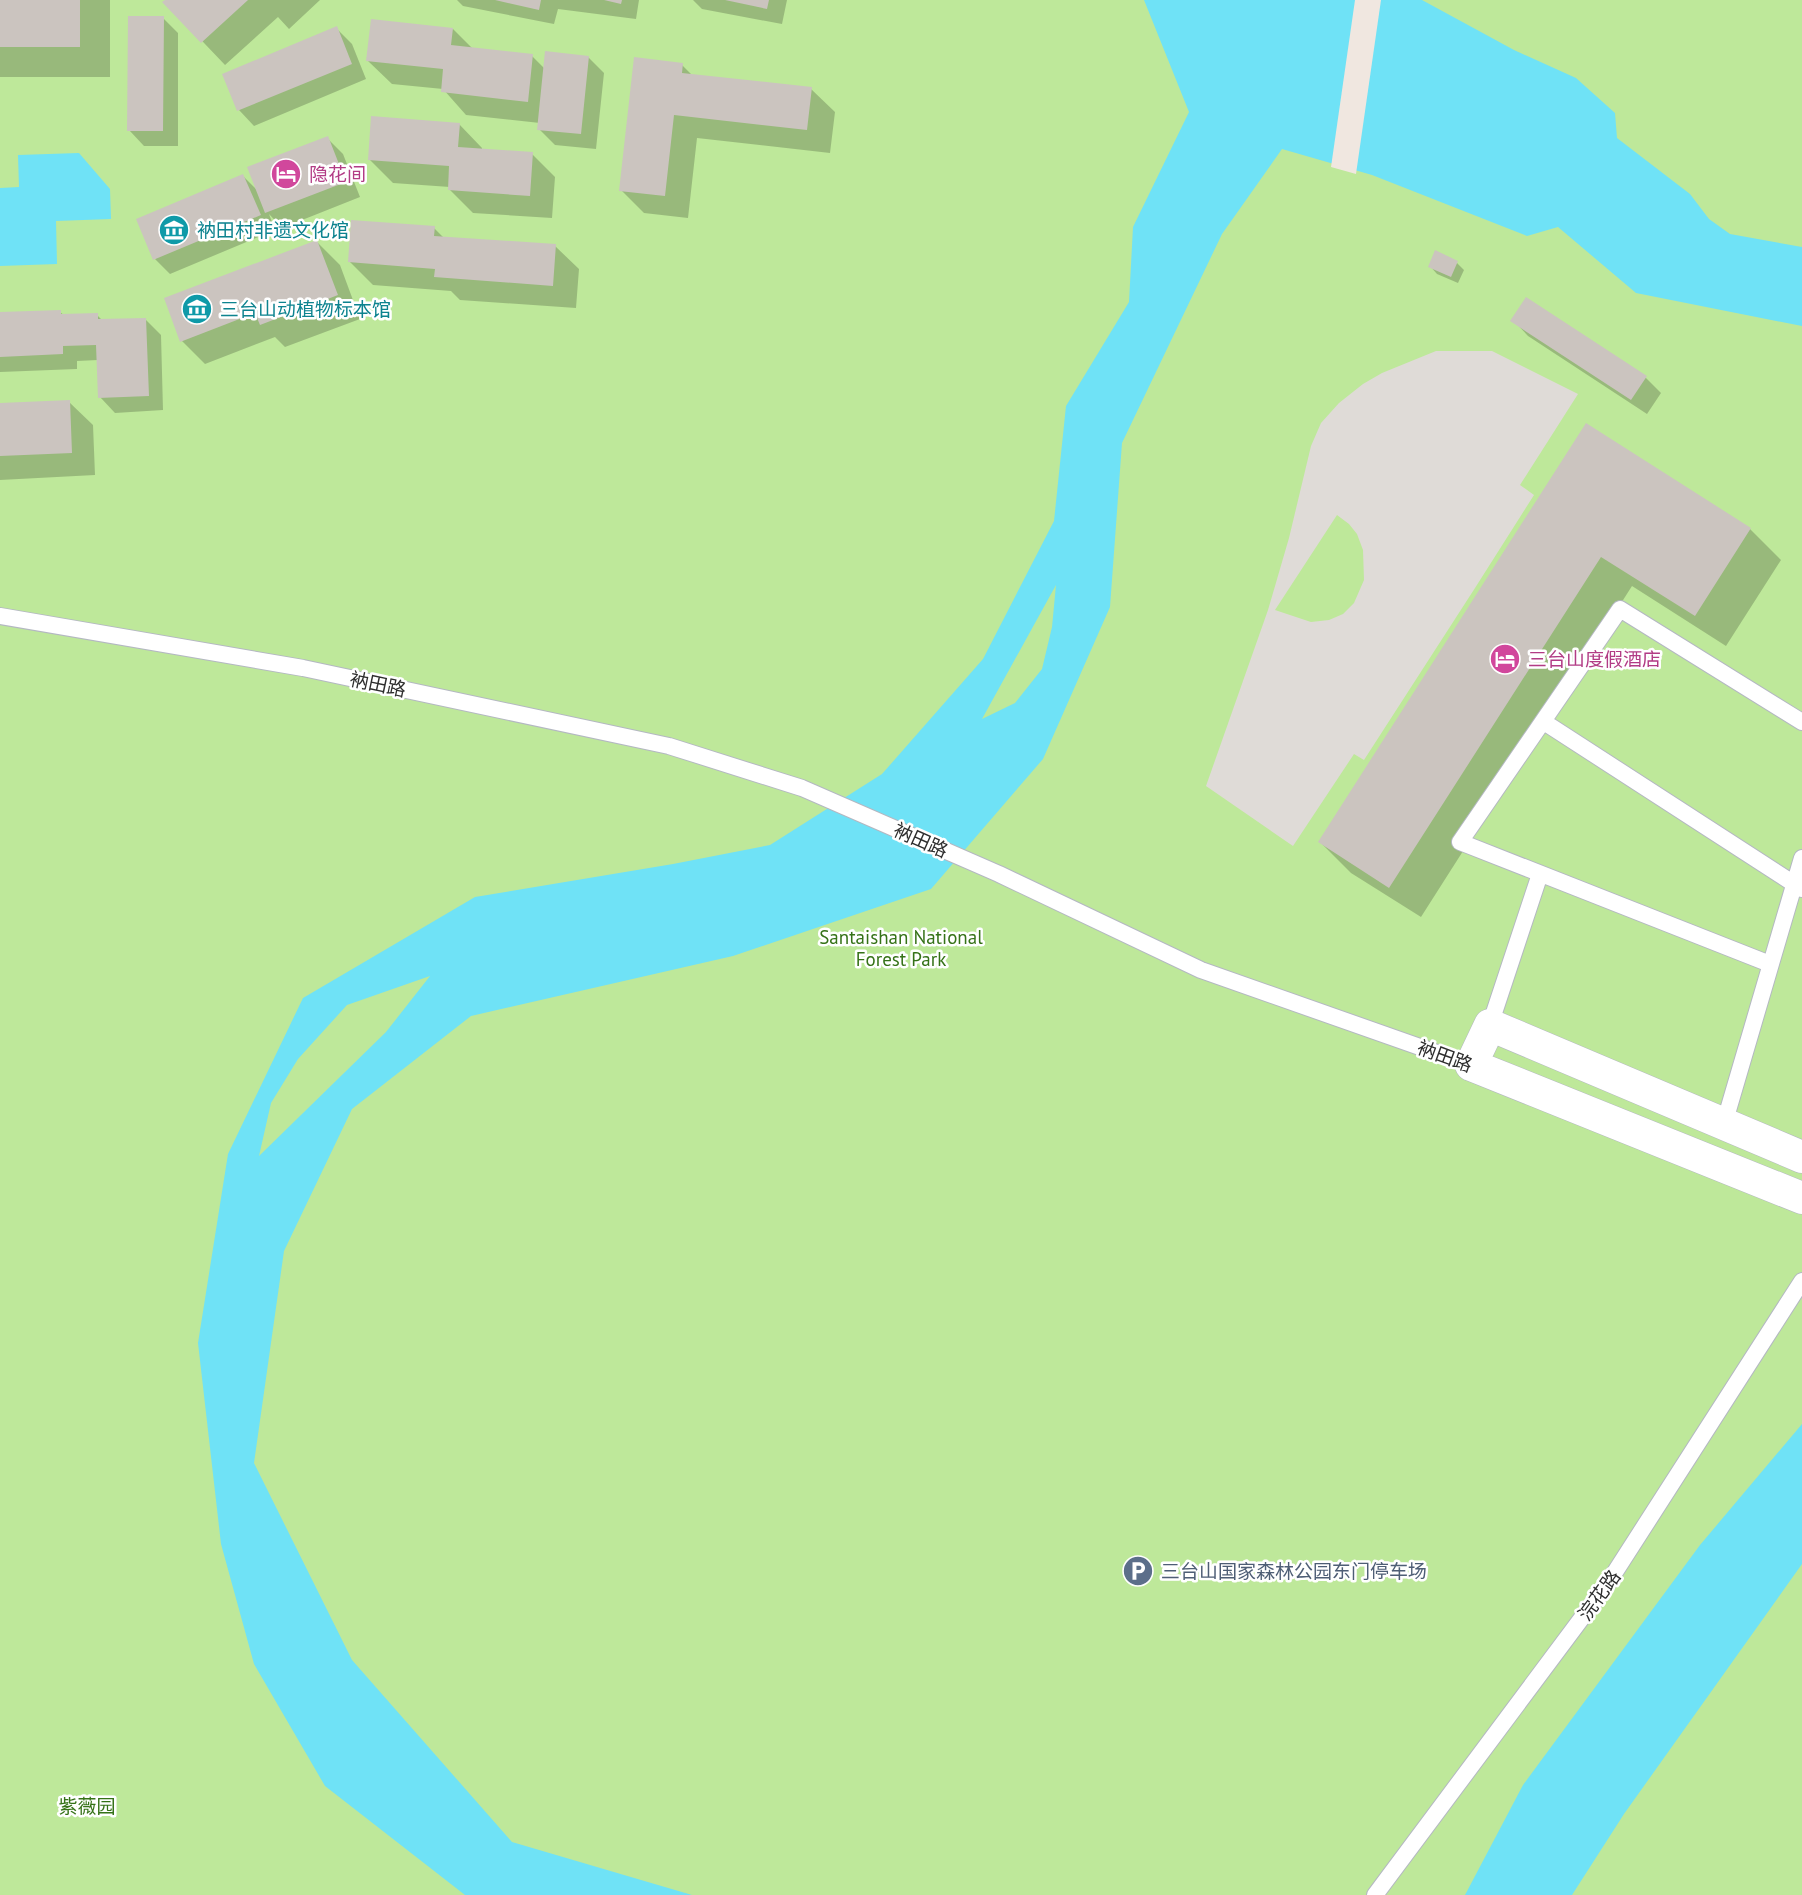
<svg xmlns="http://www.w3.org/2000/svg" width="1802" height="1895" viewBox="0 0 1802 1895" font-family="'PT Sans','Noto Sans SC',sans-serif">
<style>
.green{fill:#bee89a}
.plaza{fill:#dfdbd7;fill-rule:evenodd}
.water{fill:#6fe2f6;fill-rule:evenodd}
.pier{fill:#f0e7e0}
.shadow{fill:#0003}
.building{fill:#cbc4bf}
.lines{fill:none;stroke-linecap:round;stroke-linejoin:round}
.service-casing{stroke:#b4b8c2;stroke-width:18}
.minor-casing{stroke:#b4b8c2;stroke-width:33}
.service{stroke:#fff;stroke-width:16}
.minor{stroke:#fff;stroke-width:32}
.labels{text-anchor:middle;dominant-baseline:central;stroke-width:5;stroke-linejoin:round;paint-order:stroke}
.hotel-label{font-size:19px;fill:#b23c85;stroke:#fff;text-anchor:start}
.culture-label{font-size:19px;fill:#0d838f;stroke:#fff;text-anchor:start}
.street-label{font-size:19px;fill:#2e2e2e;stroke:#fff}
.park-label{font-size:19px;fill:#357217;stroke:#fff}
.service-label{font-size:19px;fill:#4e5e75;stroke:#fff;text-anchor:start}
</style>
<rect width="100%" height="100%" fill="#f0e7e0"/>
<path class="green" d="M0,0h1802v1895h-1802z"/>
<path class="plaza" d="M1436,351h56l86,43 -58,91 14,10 -59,93 -111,172 -10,-6 -61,92 -87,-60 62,-176 21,-72 22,-92 10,-23 18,-20 24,-19 19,-11zM1337,515l12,9 8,10 6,16 1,30 -10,23 -11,11 -14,6 -18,2 -36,-12z"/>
<path class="water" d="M1144,0h278l92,50 62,28 39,35 2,25 73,56 19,25 21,15 72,13v79l-166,-33 -78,-66 -31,9 -155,-61 -90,-26 -60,85 -100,209 -12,164 -67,152 -112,130 -198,67 -262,60 -119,93 -68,142 -30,212 98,197 160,182 180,53h-227l-140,-109 -71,-122 -33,-120 -23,-201 30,-189 75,-156 172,-101 198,-33 97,-19 112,-71 101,-115 71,-138 12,-115 63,-104 4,-75 56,-115zM1056,585l-4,42 -10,42 -27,34 -33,16zM430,976l-44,56 -127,124 12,-53 27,-44 49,-54z
M79,153l31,36 1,30 -55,2 1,43 -57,2v-78l19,-1 -1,-32z
M1802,1424v140l-178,250 -52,81h-107l58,-110 177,-240z"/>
<path class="pier" d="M1355,0h26l-25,174 -25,-7z"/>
<path class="shadow" d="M0,0h110v77h-110z
M167,0h153l-31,29 -11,-12 -53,48 -60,-63z
M457,0h182l-3,19 -78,-10 -4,15 -91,-18z
M693,0h94l-5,24 -80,-15z
M163,18l15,15v113h-34l-15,-16z
M336,28l16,16 14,35 -112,47 -15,-16 -15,-35z
M453,29l20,20 59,7 13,13 43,-12 16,16 -8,76 -41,-4 -16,-16 1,-6 -74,-8 -23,-26 -51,-5 -24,-23z
M682,65l11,11 118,13 24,23 -5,41 -133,-15 -9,80 -44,-5 -23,-23z
M459,124l23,24v2l50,4 23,23 -3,41 -79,-5 -24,-24 1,-2 -57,-4 -23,-23z
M327,138l16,16 17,43 -78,31 -13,-14 6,16 -105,44 -15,-15 88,-83 16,16z
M434,228l10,10 111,8 24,23 -3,39 -116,-8 -9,-9 -78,-6 -23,-23z
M317,242l23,23 20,54 -75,28 -10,-10 -70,27 -23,-23z
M1457,263l7,7 -6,13 -21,-9 -7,-8z
M60,312l5,4 32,-1 6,6 42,-2 16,16 2,75 -48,3 -15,-16 -2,-37 -21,1v8l-77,3v-58z
M1513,320l132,57 16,16 -14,21 -119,-78z
M69,402l24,23 2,50 -95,5v-75z
M1587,426l163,103 31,31 -55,86 -94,-60 -211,331 -70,-44 -31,-31z"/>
<path class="building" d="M0,0h80v47h-80z
M165,0h83l-47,43 -39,-41z
M495,0h46l-2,10z
M604,0h18l-1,4z
M725,0h44l-2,9z
M128,16h36l-1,115h-36z
M371,19l82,9 -2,17 82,9 -5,48 -87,-10 2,-23 -77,-8z
M337,26l15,38 -115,47 -15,-37z
M545,51l44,5 -8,78 -44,-4z
M634,57l49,6 -1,10 130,14 -5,43 -133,-15 -9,81 -46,-5z
M371,116l89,7 -2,24 75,5 -3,44 -82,-6 1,-24 -81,-6z
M328,136l18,46 -81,31 -18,-46z
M243,174l18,41 -108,45 -17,-41z
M351,220l84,6 -1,10 122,8 -3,42 -119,-9 1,-8 -87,-7z
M317,240l21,55 -78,30 -5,-12 -75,29 -16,-44z
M1435,250l23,11 -7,16 -23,-10z
M1526,297l121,79 -16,24 -121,-79z
M61,310v4l37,-1v6l48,-1 3,78 -51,2 -2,-53 -33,1v8l-63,3v-45z
M70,400l2,53 -72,3v-53z
M1586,423l165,105 -56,88 -94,-59 -212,331 -71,-46z"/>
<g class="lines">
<g class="service-casing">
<path id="service" d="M0,616l303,52 366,78 133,42 197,86 202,96 270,95
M1544,722l258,167
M1770,964l-310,-122 160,-233 182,113
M1490,1025l50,-151
M1724,1124l78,-266
M1375,1895l233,-312 194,-302"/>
</g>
<g class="minor-casing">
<path id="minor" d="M1802,1157l-312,-132 -19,40 331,133"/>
</g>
<use href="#service" class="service"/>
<use href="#minor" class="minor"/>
</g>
<defs>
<g id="hotel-disc" transform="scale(1.575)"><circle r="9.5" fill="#d1479c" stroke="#fff"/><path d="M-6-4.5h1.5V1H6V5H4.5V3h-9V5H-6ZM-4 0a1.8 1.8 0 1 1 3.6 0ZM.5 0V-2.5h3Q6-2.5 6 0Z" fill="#fff"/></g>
<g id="museum-disc" transform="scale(1.575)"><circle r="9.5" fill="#0f9aa8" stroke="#fff"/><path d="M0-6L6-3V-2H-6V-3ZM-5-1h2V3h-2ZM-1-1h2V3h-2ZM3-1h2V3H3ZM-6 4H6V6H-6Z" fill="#fff"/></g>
<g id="parking-disc" transform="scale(1.575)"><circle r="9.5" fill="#5c6f8a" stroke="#fff"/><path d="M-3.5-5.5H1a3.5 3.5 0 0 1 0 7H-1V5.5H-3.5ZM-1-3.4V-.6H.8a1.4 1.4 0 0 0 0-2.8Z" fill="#fff"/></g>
</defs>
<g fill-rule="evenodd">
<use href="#hotel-disc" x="286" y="174"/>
<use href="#museum-disc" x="174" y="230"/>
<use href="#museum-disc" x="197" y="309"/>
<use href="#hotel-disc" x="1505" y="659"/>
<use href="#parking-disc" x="1138" y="1571"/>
</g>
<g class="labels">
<g class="hotel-label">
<text x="309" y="174">隐花间</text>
<text x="1528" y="659">三台山度假酒店</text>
</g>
<g class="culture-label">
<text x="197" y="230">衲田村非遗文化馆</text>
<text x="220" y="309">三台山动植物标本馆</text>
</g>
<g class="street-label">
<text transform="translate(378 684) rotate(12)">衲田路</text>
<text transform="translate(921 840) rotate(24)">衲田路</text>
<text transform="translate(1445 1056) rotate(20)">衲田路</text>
<text transform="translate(1599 1595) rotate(-54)">浣花路</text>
</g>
<g class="park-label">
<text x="901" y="937">Santaishan National<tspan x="901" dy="22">Forest Park</tspan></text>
<text x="87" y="1806">紫薇园</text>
</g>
<g class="service-label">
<text x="1161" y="1571">三台山国家森林公园东门停车场</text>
</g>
</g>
</svg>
